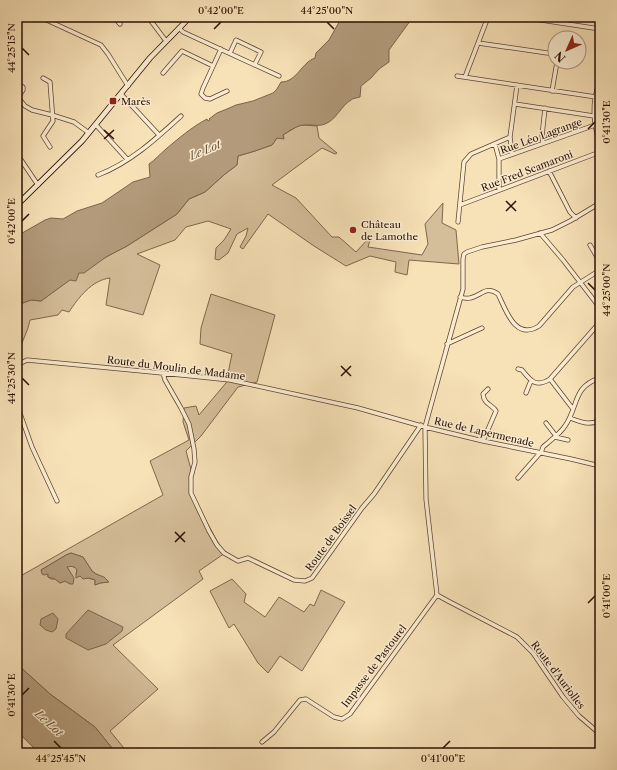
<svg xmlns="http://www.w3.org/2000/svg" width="617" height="770" viewBox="0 0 617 770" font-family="'Libre Caslon Text',serif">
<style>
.green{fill:#d4bd99;stroke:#80664e;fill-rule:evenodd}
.water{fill:#b29a7a;stroke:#7c624b}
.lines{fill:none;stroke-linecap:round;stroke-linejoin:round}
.minor-casing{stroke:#5f4431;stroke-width:5}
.tertiary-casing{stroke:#5f4431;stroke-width:5.5}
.secondary-casing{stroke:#2c0f04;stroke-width:6}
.minor{stroke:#faecd0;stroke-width:3.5}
.tertiary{stroke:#faecd0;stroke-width:4}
.secondary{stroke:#faecd0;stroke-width:4.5}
.ticks{fill:none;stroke:#2c0f04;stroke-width:1.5}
.poi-dot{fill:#8f2418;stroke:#faecd0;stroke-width:1.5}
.labels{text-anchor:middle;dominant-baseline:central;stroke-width:3;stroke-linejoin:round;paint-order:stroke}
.poi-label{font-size:10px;fill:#2c0f04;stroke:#faecd0;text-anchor:start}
.street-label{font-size:10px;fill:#2c0f04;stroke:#faecd0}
.water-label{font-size:11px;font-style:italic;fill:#684e39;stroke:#faecd0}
.neatline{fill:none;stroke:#2c0f04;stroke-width:1.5}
.ticks-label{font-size:10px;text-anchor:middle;fill:#2c0f04}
</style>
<rect width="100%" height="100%" fill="#f7e1b7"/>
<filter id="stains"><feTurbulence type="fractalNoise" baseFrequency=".005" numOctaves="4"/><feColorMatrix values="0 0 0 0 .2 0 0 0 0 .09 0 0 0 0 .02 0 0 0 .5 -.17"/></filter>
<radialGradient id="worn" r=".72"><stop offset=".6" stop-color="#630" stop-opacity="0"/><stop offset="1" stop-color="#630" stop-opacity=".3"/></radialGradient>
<path class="green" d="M304,125l13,1 2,12 18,15 -2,1 -13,-6 -50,37 24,13 36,39h7l17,15 12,-13 2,1 -2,7 54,8 6,-11 -3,-20 18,-21 -1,20 14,7 3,34 -50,-4 -2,15 -12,-3 1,-10 -26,-6 -24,10 -32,-20 -46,-32 -25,35 -3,-2 6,-11 2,-8 -11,6 -9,19 -9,7 -4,-1 1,-11 8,-8 7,-11 -23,-8 -22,6 -11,13 -38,14 23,11 -17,50 -37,-10 4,-27c-18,2 -32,20 -41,34l-7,-2 -4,5 -28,5 -2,8 -8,20 -3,-1v-20l4,-2 -4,-8v-12l14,-5 10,1 38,-28 27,-16 21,-11 50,-32 12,-15 16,-7 20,-18 12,-9 1,-9 17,-5 17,-6 5,-7h7l-1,-3 15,-9z
M211,294l64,21 -18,67 -19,5 -37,49 -15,15 6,22 -2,18 27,50 8,12 -26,18 4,8 -90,66 45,44 -48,42 18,22h-12l-21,-26 -45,-33 -33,-30v-86l146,-83 -13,-34 39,-21 -6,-18 1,-14 12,-2 3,9 27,-32 6,-29 -32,-10 1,-16zM71,553l12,4 9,14 4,3 6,3 6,5 -8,1 -5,2v-5l-15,-4 -4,-2 1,-4c-2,-4 -6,-4 -10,-3l2,3 1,14 -5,-3 -5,2 -5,-4h-4l-3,-2v-3l-7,-4 25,-15z
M232,579l14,15 -2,8 21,15 14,-20 25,15 6,-8 4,2 7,-16 24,12 -43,69 -22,-15 -12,17 -10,-10 -24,-39 -5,4 -19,-37z"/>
<path class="water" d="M342,17h71l-24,33v12l-10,7 -8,9 -10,8 -1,11c-3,1 -7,1 -9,3 -10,6 -15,20 -26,24 -7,3 -15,0 -22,1 -7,1 -14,6 -20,10l1,4 -7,-1 -5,7 -17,6 -17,5 -1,9 -12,9 -20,18 -16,7 -12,15 -50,32 -21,11 -22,16h-5l-3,8 -6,-1 -29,21 -10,-1 -14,5v-57l4,-3 -4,-5v-4l28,-16 6,-2 12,1 14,-8 25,-8 31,-21 17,-5 -1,-13c6,-4 11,-10 17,-15 13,-11 26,-22 41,-30l1,2 2,-1 -1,-1 8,-6 10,-4 9,-4 17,-4 20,-8 4,-4 4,-7c16,0 20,-19 34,-24l1,-5 13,-13z
M71,553l12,4 9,14 4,3 8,3 5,5 -9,1 -5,2v-5l-6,-2 -6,1 -3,-3 -4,2v-3l1,-5c-2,-4 -6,-4 -10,-3l7,11 -1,6h-3l-5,-3 -5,2 -5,-4 -7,-2v-3l-4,1 -2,-1 -1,-4 25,-15z
M88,610l35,17 -1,4 -16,13 -18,6 -22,-12v-4z
M53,613l5,6 -2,10 -4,3 -6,-2 -6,-5 1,-6z
M17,664l33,30 45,33 21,26h-77c-2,-3 -5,-4 -7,-7 -5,-4 -9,-10 -15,-14z"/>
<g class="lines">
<g class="minor-casing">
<path id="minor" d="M40,17l61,28 7,9 20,32
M114,17l6,7
M148,17l18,24
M539,17l2,3 59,9
M179,28l4,4 96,44
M478,43l76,11 1,1
M221,49l-18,39 -2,6 4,4 5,1 17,-8
M230,53l6,-13 25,12 -6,12
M163,73l19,-22 31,15
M457,76l139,21
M465,77l23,-60
M43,78l7,4 3,39 -10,15 7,11
M17,84l6,3v3l-5,7
M552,91l5,-29
M121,94l38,41
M17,96l8,10 7,4 20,5 22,7 15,11
M515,104l79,12
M96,125l31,34
M510,137l2,17
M543,143l-1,-7 3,-28
M495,144l4,15
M17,154l21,31
M549,171l21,41 6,6
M98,175c32,-12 59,-37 83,-59
M499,190v-31l96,-34
M460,205l140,-53
M458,222l6,-60 7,-8 39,-17 7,-52
M540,233l23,27 37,48
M590,245l10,17
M460,297c4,1 7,2 10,1 11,-2 16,-13 28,-4 8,16 17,47 41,32l34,-39 27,-17
M447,344l35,-16
M17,365l10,-5 125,12 78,8 128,28 67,19 58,14 88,18 29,7
M518,369l4,1c9,11 14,18 28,9l50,-57
M163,373l2,7 16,28 8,16 5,25 1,13 -4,15v16l18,38 8,14 7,8 14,8 10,-3 46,22 11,1 7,-3 50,-70 12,-14 47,-69
M550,379l23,30
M526,393l4,-10 2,-2
M17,405l15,42 25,54
M570,418c10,4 20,8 30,2
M546,423l10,13
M555,437l13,3
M483,441l13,-30c-4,-7 -12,-6 -13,-17l5,-5
M541,453c1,-2 1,-4 2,-6 2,-2 5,-4 7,-6 6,-5 11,-9 15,-15 14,-20 7,-39 35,-48
M518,478l22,-25
M437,595l-11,-96 -1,-72 38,-138v-30l1,-5 3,-2 15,-5 34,-7 36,-10 18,-9 30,-18
M437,595l11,6 69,36 16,16 30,44 16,19 21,18
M262,742l12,-10 26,-32 6,-1 28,18 8,2 8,-5 87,-119"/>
</g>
<g class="tertiary-casing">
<path id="tertiary" d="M600,82c-9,21 -6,42 0,63"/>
</g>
<g class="secondary-casing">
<path id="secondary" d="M17,205l65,-64 68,-83 40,-41"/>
</g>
<use href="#minor" class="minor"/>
<use href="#tertiary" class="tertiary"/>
<use href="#secondary" class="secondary"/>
</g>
<path class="ticks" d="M327,22l7,7M214,29l7,-7M22,48l7,7M588,129l7,-7M104,130l10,9M104,139l10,-9M506,201l10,10M506,211l10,-10M22,221l7,-7M588,283l7,7M341,366l10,10M341,376l10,-10M22,378l7,7M175,532l10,10M175,542l10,-10M588,603l7,-7M22,695l7,-7M54,741l7,7M443,748l7,-7"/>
<g class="poi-dot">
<rect x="109" y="97" width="8" height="8" rx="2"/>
<circle cx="353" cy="230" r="4"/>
</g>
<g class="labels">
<g class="poi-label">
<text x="121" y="101">Marès</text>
<text x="361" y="224">Château<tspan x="361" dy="12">de Lamothe</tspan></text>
</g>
<g class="street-label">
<text transform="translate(541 136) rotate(-20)">Rue Léo Lagrange</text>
<text transform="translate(527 171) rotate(-21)">Rue Fred Scamaroni</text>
<text transform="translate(176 368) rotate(7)">Route du Moulin de Madame</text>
<text transform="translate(484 432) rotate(13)">Rue de Lapermenade</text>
<text transform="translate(331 538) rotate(-54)">Route de Boissel</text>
<text transform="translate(374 666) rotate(-53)">Impasse de Pastourel</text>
<text transform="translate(558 675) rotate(53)">Route d'Auriolles</text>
</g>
<g class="water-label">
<text transform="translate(205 150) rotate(-23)">Le Lot</text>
<text transform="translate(49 723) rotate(43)">Le Lot</text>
</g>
</g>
<rect width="617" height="770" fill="none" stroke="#f7e1b7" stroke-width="44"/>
<g transform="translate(567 50) rotate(225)"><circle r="19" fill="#faecd0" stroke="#a8947e"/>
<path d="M0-3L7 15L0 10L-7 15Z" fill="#8f2418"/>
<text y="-6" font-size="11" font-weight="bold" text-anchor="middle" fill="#2c0f04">N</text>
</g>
<rect x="22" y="22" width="573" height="726" class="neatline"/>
<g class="ticks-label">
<text x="221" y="14">0°42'00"E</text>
<text x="327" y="14">44°25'00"N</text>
<text transform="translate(11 48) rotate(-90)" y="4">44°25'15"N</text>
<text transform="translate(606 122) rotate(-90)" y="4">0°41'30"E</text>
<text transform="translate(11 221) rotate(-90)" y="4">0°42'00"E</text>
<text transform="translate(606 290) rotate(-90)" y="4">44°25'00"N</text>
<text transform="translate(11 378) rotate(-90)" y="4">44°25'30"N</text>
<text transform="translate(606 596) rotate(-90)" y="4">0°41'00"E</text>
<text transform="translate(11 695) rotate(-90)" y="4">0°41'30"E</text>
<text x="61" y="762">44°25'45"N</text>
<text x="443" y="762">0°41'00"E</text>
</g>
<rect width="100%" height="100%" filter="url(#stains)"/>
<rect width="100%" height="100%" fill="url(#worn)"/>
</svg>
